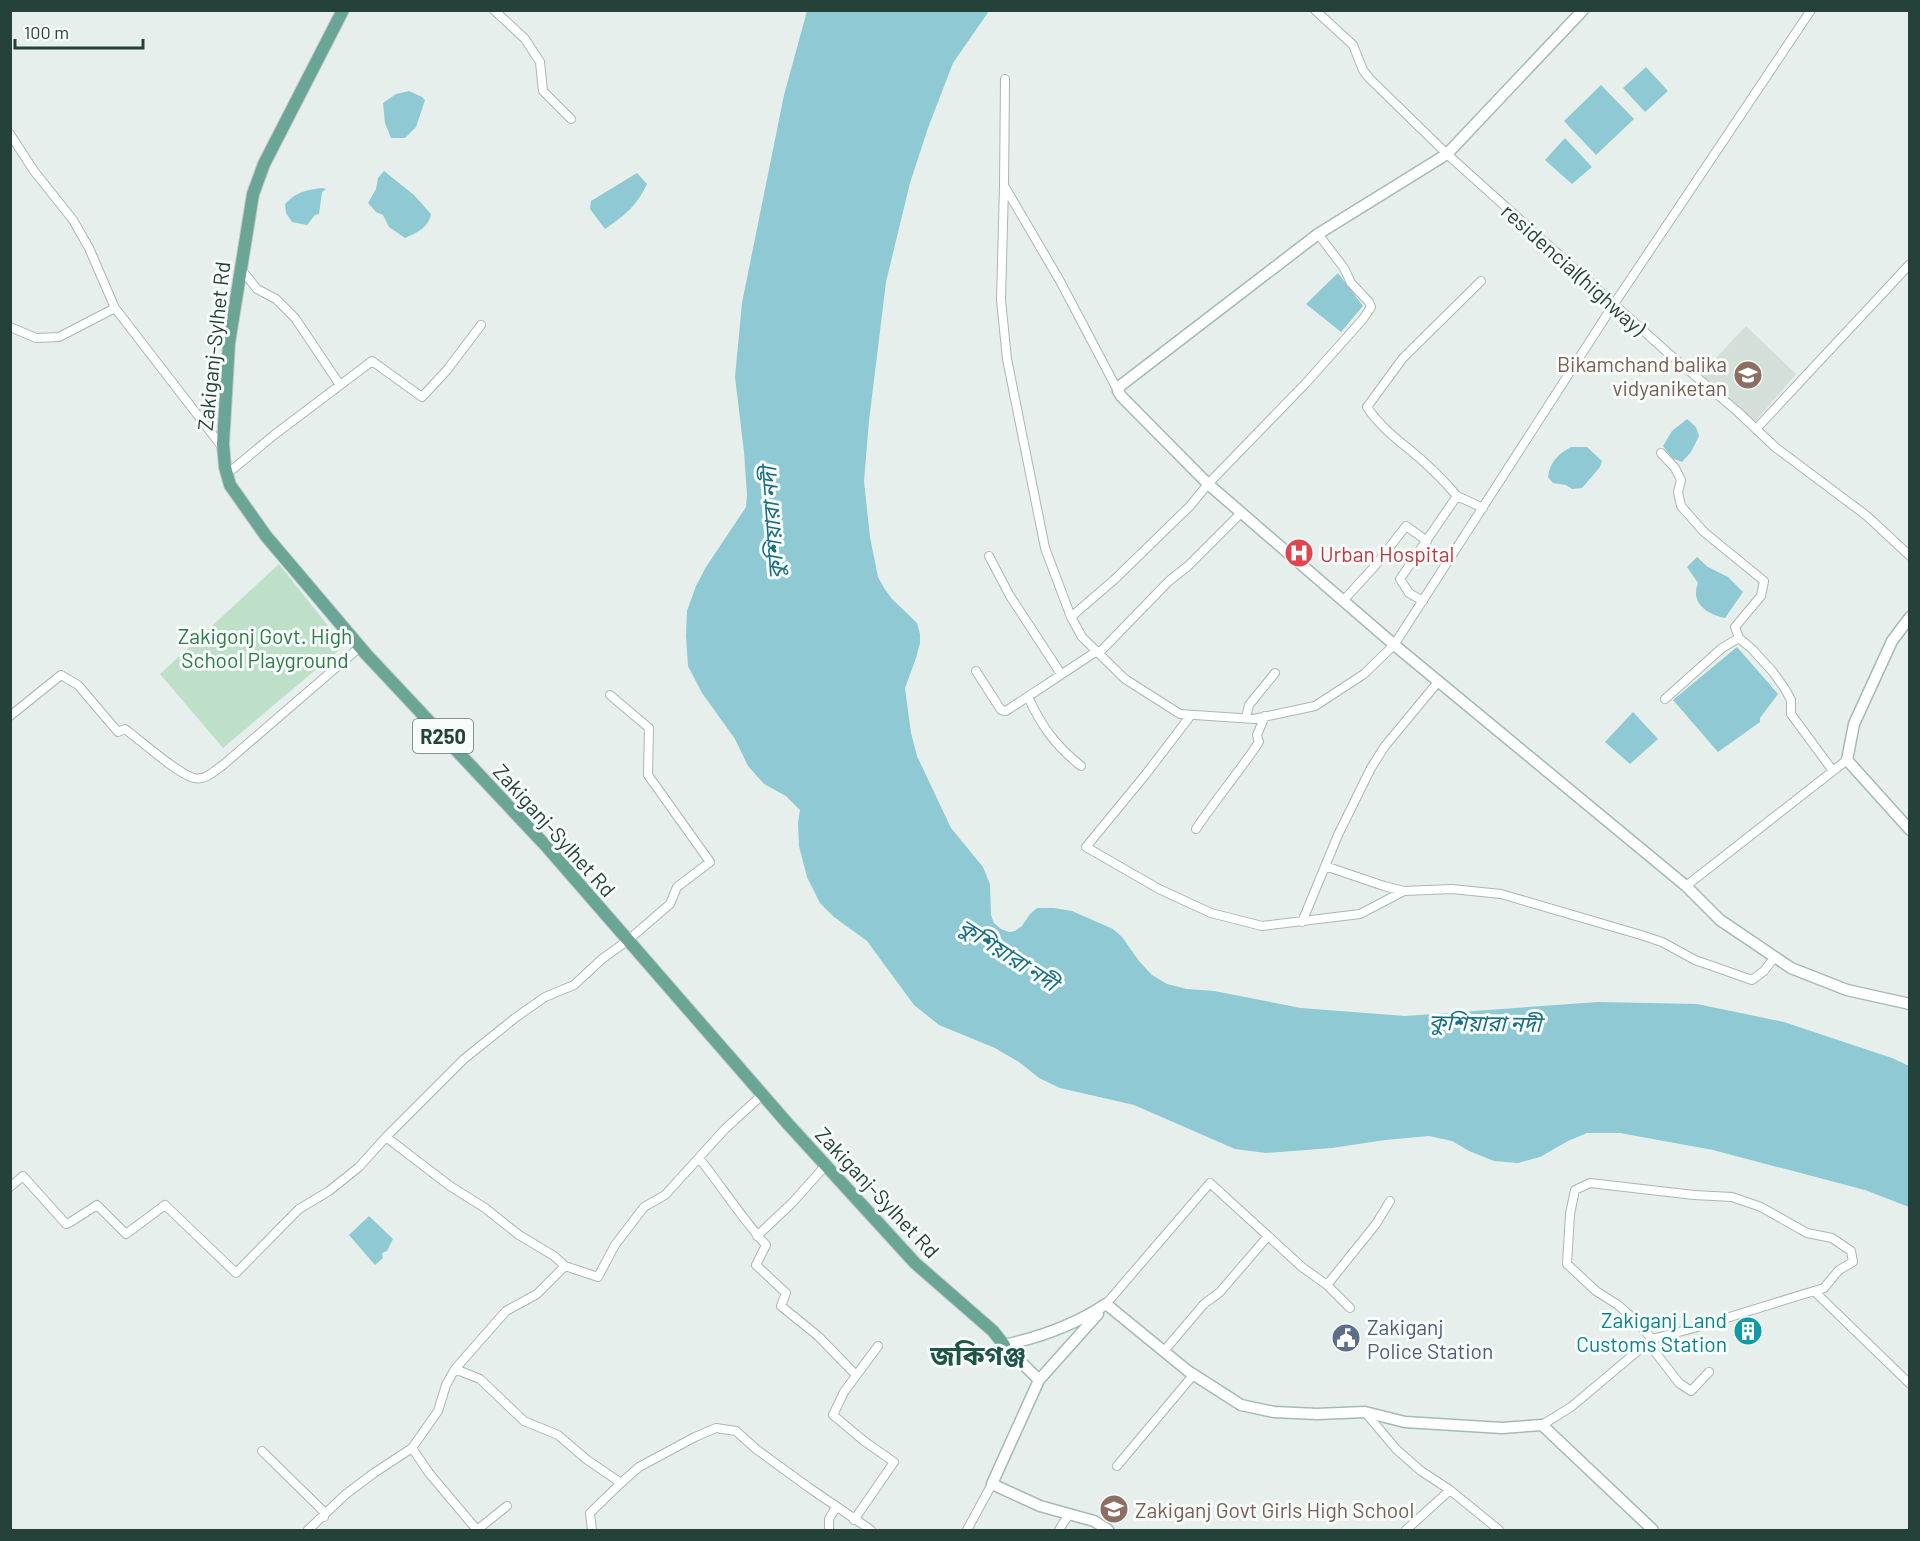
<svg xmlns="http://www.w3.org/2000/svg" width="1920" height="1541" viewBox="0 0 1920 1541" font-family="Barlow,'Noto Sans Bengali',sans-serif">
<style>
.built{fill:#d4dfda}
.green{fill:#bfe0c8}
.water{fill:#8ec9d4}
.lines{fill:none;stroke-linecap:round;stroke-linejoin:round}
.street-casing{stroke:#a8b8b2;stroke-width:10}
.secondary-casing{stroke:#a4bbb3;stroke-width:13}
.primary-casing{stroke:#c2cac8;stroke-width:14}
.street{stroke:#fff;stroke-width:8}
.secondary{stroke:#fff;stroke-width:10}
.primary{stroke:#6aa596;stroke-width:12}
.labels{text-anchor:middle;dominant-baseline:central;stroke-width:6;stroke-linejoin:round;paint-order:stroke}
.shield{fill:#f7fbf9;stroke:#637a73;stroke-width:1.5}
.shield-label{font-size:20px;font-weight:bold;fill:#24423a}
.street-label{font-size:21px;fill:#24423a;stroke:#f7fbf9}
.education-label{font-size:21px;fill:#785e54;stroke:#f7fbf9;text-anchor:end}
.health-label{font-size:21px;fill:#be3a42;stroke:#f7fbf9;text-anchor:start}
.park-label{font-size:21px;fill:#2d7a4b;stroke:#f7fbf9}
.culture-label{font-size:21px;fill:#0d838f;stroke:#f7fbf9;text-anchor:end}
.service-label{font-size:21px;fill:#4e5e75;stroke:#f7fbf9;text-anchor:start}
.water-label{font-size:22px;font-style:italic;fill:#1c6f80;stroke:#f7fbf9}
.district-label{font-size:27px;font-weight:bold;fill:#1f5548;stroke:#f7fbf9}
</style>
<rect width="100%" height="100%" fill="#e6efeb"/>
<path class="built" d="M1746,326l50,48 -43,50 -54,-48z"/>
<path class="green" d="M279,564l65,82 -121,102 -63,-74z"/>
<path class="water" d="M807,11h182l-36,52 -25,65 -18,55 -24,99 -17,139 -5,60 6,56 8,40 6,11 8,11 25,24 3,11v9l-4,15 -11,30 6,45 6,23 34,72 32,39 7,17 1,31 3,8 7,6 8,3 6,-1 7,-5 8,-12 7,-6h17l18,3 41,18 9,8 17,24 13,14 15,9 20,5 27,2 87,17 104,8 193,-14 99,2 87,18 108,36 17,8v141l-44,-17 -152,-40 -93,-17h-33l-19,8 -28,16 -22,6 -24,-2 -25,-10 -17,-10 -23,-5 -44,4 -53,8 -66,5 -31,-4 -101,-44 -74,-17 -21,-10 -20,-16 -24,-14 -56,-23 -25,-20 -47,-64 -33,-24 -14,-14 -13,-26 -8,-31 -1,-23 2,-13 -14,-14 -22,-12 -16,-18 -13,-27 -33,-46 -14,-27 -2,-30 1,-25 9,-25 10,-19 40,-60 1,-12 -3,-43 -9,-75 7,-74 42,-208z
M1646,67l22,24 -23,21 -22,-24z
M1601,85l33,34 -38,36 -32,-34z
M409,91l13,6 3,3 -9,27 -11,11h-14l-6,-15 -2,-20 13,-9z
M1565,138l27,29 -20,17 -27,-24z
M384,171l30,24 17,19c-2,13 -14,19 -26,24l-16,-11 -6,-12 -7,-3 -8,-9 8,-14 2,-11z
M637,173l10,11c-11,23 -22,31 -42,45l-15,-20 1,-8z
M322,188l4,1 -4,3 -3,22 -4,1 -8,10 -15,-3 -6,-9 -1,-9c11,-12 21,-14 37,-16z
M1338,273l25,33 -22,26 -35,-28z
M1687,419l9,8 3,9 -8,16 -9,10 -10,-4 -9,-12 9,-15z
M1571,447h16l15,14 -2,6 -18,21 -10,1 -6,-4 -13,-2 -5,-6c2,-15 10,-23 23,-30z
M1697,557l11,10 20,10 15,15 -18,26c-18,-4 -35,-15 -27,-35l-11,-16z
M1737,647l41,47 -18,24v4l-42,30 -45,-52z
M1633,712l25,27 -28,25 -25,-22z
M369,1216l24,23 -6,12 -5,2 1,5 -8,7 -26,-30z"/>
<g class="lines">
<g class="street-casing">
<path id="street" d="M494,10l31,29 15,23 3,29 28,28
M1315,10l38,35 10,25 6,8 78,76 220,198 71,60 37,35 92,69 43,40
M1005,79l-1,107 -3,114 6,59 38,189 26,69 11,20 43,42 55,35 74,5 61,-13 49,-32 30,-29 216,-335 201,-300
M10,134l24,37 39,49 16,28 26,60
M1005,187l55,94 58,110
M241,269l16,20 19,10 19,19 45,67
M10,327l26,11 23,-1 56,-29 108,140
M1756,429l154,-165
M1661,453l14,15 6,12 -3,12 3,14 23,26 60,49 -3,15 -26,31 4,11 13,11 21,23 12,17 6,11v14l42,57
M227,474l47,-39 98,-74 50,36 25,-27 34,-45
M1457,496c-10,-12 -21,-23 -33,-34 -20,-18 -42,-32 -57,-55l36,-49 78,-77
M989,556l21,40 51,78
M1343,601l31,-34 32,-41 21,15
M1423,601l-14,-8 -9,-14 57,-83 26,12
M1071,617l44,-38 75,-73 18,-22 98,-101 57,-64 8,-12 -2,-5 -18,-19 -7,-15 -26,-34
M1099,653l70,-72 19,-15 53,-53
M976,671l25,39 5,1 91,-60
M1028,697c14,30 27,48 53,69
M1665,699l57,-51 17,-10
M1191,715l-45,59 -60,73 73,42 52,24 51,13 98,-12 44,-23 48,-2 49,5 140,41 21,7 33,18 57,20 12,-9 11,-14
M10,716l51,-41 17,10 40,47 7,-3c15,11 54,46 69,49 11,3 20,-7 29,-13l137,-118
M1246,718l3,-13 26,-32
M1196,829c20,-30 43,-57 63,-87l-2,-7 8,-19
M1325,866l59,20 20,5
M1686,886l161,-126
M1302,922l36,-87 33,-67 14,-22 53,-64
M386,1137l64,49 35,22 34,27 35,21 11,10 33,11 17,-32 29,-38 21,-12 60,-66 37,-34
M699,1158c23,29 42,59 67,87l-10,20 30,28 -5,13 37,30 38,39
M10,1187l13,-11 43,48 3,-1 28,-18 29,29 39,-29 71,68 63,-64 30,-18 30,-24 27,-30 78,-78 51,-41 30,-21 29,-12 28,-26 25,-18 43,-37 7,-17 33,-25 -62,-87 1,-47 -39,-33
M757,1236l35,-33 34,-38
M1327,1285l49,-61 14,-23
M1106,1304l104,-121 92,84 25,18 23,23
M1652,1339l-17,-19 -17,-15 -22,-14 -29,-27 3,-50 5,-24 15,-7 104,12 38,2 29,10 46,26 25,5 19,13 2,11 -14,8 -15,18 -10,3
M1648,1343l31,40 12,8 18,-19
M1164,1351l40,-47 16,-12 48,-56
M455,1369l25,10 44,42 34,14 28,24 35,24 -31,30 2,17
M1365,1412l31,37 25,22 29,19 49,40
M1542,1425l29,-18 81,-68 42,-11 120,-37 96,93
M412,1448l17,25 48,57 30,-24
M262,1451l57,56 5,5v5
M1117,1466l77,-92
M621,1483l18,-16 56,-30 21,-9 20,3 20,18 52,38 63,43
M854,1520l40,-58 -30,-21 -31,-26 11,-23 34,-46
M308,1530l38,-36 28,-21 38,-25 26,-37 8,-26 9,-16 51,-58 31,-17 28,-28
M829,1530v-11l7,-12
M967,1530l25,-46
M1059,1530l10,-16
M1406,1530l44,-40"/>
</g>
<g class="secondary-casing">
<path id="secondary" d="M1583,10l-136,144 -129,80 -198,152 -2,5 3,5 87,88 190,164 288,238 34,34 71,48 56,22 63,14
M1910,617l-18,24 -38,83 -7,36 63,70
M1106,1304l82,67 53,34 33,7 43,2 48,-2 40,10 97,6 40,-3 111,105
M1004,1345l35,35 -47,104 48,22 54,15 14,9
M1004,1345c37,-8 71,-20 102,-41
M1039,1380l59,-66"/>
</g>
<g class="primary-casing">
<path id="primary" d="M343,10l-79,154 -11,30 -24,149 -6,101 2,23 5,18 36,51 100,118 181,193 241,277 127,139 78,68 11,14"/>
</g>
<use href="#street" class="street"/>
<use href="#secondary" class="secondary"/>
<use href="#primary" class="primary"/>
</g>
<defs>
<g id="school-disc" transform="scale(1.5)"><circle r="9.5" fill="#8d6e63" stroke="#f7fbf9"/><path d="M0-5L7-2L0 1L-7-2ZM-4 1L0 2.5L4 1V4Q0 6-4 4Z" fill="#fff"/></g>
<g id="hospital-disc" transform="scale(1.5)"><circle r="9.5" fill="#e0444e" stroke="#f7fbf9"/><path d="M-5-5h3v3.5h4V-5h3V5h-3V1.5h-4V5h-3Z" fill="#fff"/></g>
<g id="building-disc" transform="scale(1.5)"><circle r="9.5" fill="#0f9aa8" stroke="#f7fbf9"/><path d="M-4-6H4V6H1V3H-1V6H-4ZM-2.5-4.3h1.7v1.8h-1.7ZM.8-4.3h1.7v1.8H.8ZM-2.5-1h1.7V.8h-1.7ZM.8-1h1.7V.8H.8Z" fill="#fff"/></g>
<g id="civic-disc" transform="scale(1.5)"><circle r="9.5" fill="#5c6f8a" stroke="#f7fbf9"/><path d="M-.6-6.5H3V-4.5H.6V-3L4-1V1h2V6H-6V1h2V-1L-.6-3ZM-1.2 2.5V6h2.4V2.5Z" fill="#fff"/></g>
</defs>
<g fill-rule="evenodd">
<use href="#school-disc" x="1748" y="375"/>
<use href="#hospital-disc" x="1299" y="553"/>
<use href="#building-disc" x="1748" y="1331"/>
<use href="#civic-disc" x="1346" y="1338"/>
<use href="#school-disc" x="1114" y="1509"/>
</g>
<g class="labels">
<rect class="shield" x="413" y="719" width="60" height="34" rx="4.5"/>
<g class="shield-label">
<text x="443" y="736">R250</text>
</g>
<g class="street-label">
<text transform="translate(1574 269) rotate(42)">residencial(highway)</text>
<text transform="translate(213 346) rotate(-84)">Zakiganj-Sylhet Rd</text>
<text transform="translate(555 830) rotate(48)">Zakiganj-Sylhet Rd</text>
<text transform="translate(878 1192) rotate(47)">Zakiganj-Sylhet Rd</text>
</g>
<g class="education-label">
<text x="1727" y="363">Bikamchand balika<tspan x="1727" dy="24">vidyaniketan</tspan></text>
<text x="1135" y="1509" text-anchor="start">Zakiganj Govt Girls High School</text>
</g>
<g class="health-label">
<text x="1320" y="553">Urban Hospital</text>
</g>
<g class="park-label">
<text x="265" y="635">Zakigonj Govt. High<tspan x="265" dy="24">School Playground</tspan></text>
</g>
<g class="culture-label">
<text x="1727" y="1319">Zakiganj Land<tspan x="1727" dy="24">Customs Station</tspan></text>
</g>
<g class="service-label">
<text x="1367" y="1326">Zakiganj<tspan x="1367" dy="24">Police Station</tspan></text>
</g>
<g class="water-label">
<text transform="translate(771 523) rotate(-94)">কুশিয়ারা নদী</text>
<text transform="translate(1009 954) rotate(33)">কুশিয়ারা নদী</text>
<text transform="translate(1485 1022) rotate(1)">কুশিয়ারা নদী</text>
</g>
<g class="district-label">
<text x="978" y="1354">জকিগঞ্জ</text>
</g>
</g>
<rect width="1920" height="1541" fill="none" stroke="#24423a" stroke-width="24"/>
<path d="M15 39v9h128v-9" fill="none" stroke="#24423a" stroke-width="3"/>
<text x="24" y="39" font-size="18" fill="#24423a" stroke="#f7fbf9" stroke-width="4.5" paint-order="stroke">100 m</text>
</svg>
